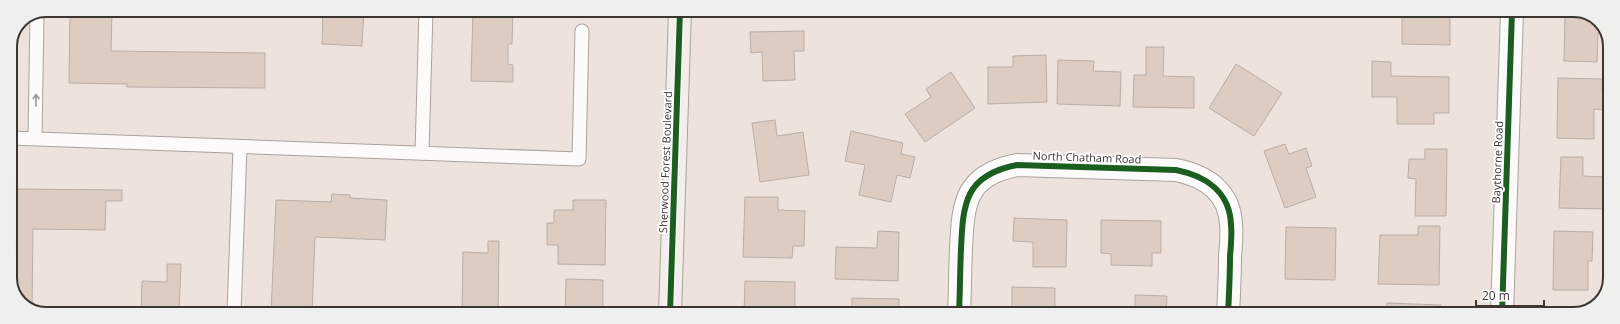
<svg xmlns="http://www.w3.org/2000/svg" width="1620" height="324" viewBox="0 0 1620 324" font-family="'Open Sans',sans-serif">
<style>
.building{fill:#ddccc2;stroke:#b7aea9}
.lines{fill:none;stroke-linecap:round;stroke-linejoin:round}
.lane-casing{stroke:#aba29d;stroke-width:15}
.street-casing{stroke:#aba29d;stroke-width:24}
.secondary-casing{stroke:#aba29d;stroke-width:24}
.lane{stroke:#fcfbfa;stroke-width:13}
.street{stroke:#fcfbfa;stroke-width:22}
.secondary{stroke:#f2eeeb;stroke-width:22}
.cycleway-casing{stroke:#fff;stroke-width:8}
.cycleway{stroke:#1b5e20;stroke-width:6}
.oneway{stroke:#9c9895}
.labels{text-anchor:middle;dominant-baseline:central;stroke-width:3.5;stroke-linejoin:round;paint-order:stroke}
.street-label{font-size:11px;fill:#3d3530;stroke:#fff}
.rim{fill:none;stroke:#3d3530;stroke-width:2}
</style>
<rect width="100%" height="100%" fill="#eee2dc"/>
<path class="building" d="M70,10h42l-1,41 154,2v35l-138,-1v-3l-58,-1z
M323,10h41l-2,36 -40,-2z
M473,10h40l-1,34h-4v20l5,1v17l-42,-1z
M1402,11h48v34l-48,-1z
M1565,11h16l20,11 5,11h-8l-1,29 -33,-1z
M804,31v20h-10l1,29 -32,1 -1,-29 -11,1 -1,-21z
M1146,47h18l-1,29 31,1v31l-61,-1 1,-32h12z
M1046,55l1,47 -59,2v-37h25v-11z
M1058,60l36,1 -1,10 28,1 -1,34 -63,-2z
M1372,61l19,1v14l58,1v36h-15v11h-37v-27h-25z
M1236,64l46,29 -28,43 -45,-28z
M951,72l24,36 -50,34 -20,-28 26,-17 -5,-8z
M1558,78l45,1 -1,12h8v19l-16,-1v30l-37,-1z
M775,120l2,16 26,-4 6,43 -49,7 -8,-59z
M851,131l52,12 -2,11 14,3 -5,21 -13,-3 -6,27 -32,-7 6,-30 -20,-4z
M1285,144l4,10 17,-6 6,18 -6,2 10,29 -31,11 -21,-57z
M1425,149h22l-1,67h-31l1,-37 -8,-1 1,-19h16z
M1561,157h22v19l23,1 -1,32 -46,-1z
M10,189l112,1v11h-16l-1,29 -72,-1 -1,80 -12,-6 -10,-21z
M332,194l18,1v3l37,2 -2,40 -70,-3 -3,76h-41l5,-113 55,2z
M745,197h33v13l27,1 -1,35h-11l-1,12 -49,-1z
M573,200h33l-1,65 -47,-1v-19h-11v-22h7v-13h19z
M1014,218l53,2 -1,47h-33v-25l-20,-1z
M1101,220l60,1v32h-9v13l-41,-1v-11l-10,-1z
M1418,226h22l-1,59 -61,-1 2,-49h38z
M1286,227l50,1 -1,52 -50,-1z
M878,231l21,1 -1,49 -63,-2 1,-32 41,1z
M1554,231l39,1 -1,29h-4v29h-35z
M488,241h11l-1,73h-36l1,-62 25,1z
M167,264h14l-2,49h-38l1,-32 25,1z
M566,279l37,1v34h-38z
M745,281l50,1v32h-51z
M1012,287l43,1v26h-43z
M1135,295l32,1 -1,18h-47v-5h16z
M852,298l47,1v15h-47z
M1387,303l54,2v9h-54z
M1565,307h27l-18,7h-9z
M1280,308h38v6h-38z"/>
<g class="lines">
<g class="lane-casing">
<path id="lane" d="M10,138l569,21 3,-128
M35,139l2,-125
M422,153l4,-143
M234,313l6,-166"/>
</g>
<g class="street-casing">
<path id="street" d="M959,314c1,-22 1,-43 2,-65 2,-46 4,-74 56,-84l159,5c30,6 54,22 55,55 1,10 0,21 -1,31 0,19 -1,39 -2,58
M1502,314l10,-303"/>
</g>
<g class="secondary-casing">
<path id="secondary" d="M670,314l10,-304"/>
</g>
<use href="#lane" class="lane"/>
<use href="#street" class="street"/>
<use href="#secondary" class="secondary"/>
<g class="cycleway-casing">
<path id="cycleway" d="M670,314l10,-304
M959,314c1,-22 1,-43 2,-65 2,-46 4,-74 56,-84l159,5c30,6 54,22 55,55 1,10 0,21 -1,31 0,19 -1,39 -2,58
M1502,314l10,-303"/>
</g>
<use href="#cycleway" class="cycleway"/>
</g>
<defs><path id="oneway-shaft" d="M-6 0H5M1.5-3L5.5 0L1.5 3" fill="none" stroke-width="1.6" stroke-linecap="round" stroke-linejoin="round"/></defs>
<use class="oneway" href="#oneway-shaft" transform="translate(36 100) rotate(-89)"/>
<g class="labels">
<g class="street-label">
<text transform="translate(1087 157) rotate(2)">North Chatham Road</text>
<text transform="translate(665 162) rotate(-88)">Sherwood Forest Boulevard</text>
<text transform="translate(1497 162) rotate(-88)">Baythorne Road</text>
</g>
</g>
<path d="M0 0H1620V324H0ZM46 17H1574A29 29 0 0 1 1603 46V278A29 29 0 0 1 1574 307H46A29 29 0 0 1 17 278V46A29 29 0 0 1 46 17Z" fill="#efefee" fill-rule="evenodd"/>
<path class="rim" d="M46 17H1574A29 29 0 0 1 1603 46V278A29 29 0 0 1 1574 307H46A29 29 0 0 1 17 278V46A29 29 0 0 1 46 17Z"/>
<path d="M1476 300v6h68v-6" fill="none" stroke="#3d3530" stroke-width="2"/>
<text x="1482" y="300" font-size="12" fill="#3d3530" stroke="#ffffff" stroke-width="3" paint-order="stroke">20 m</text>
</svg>
